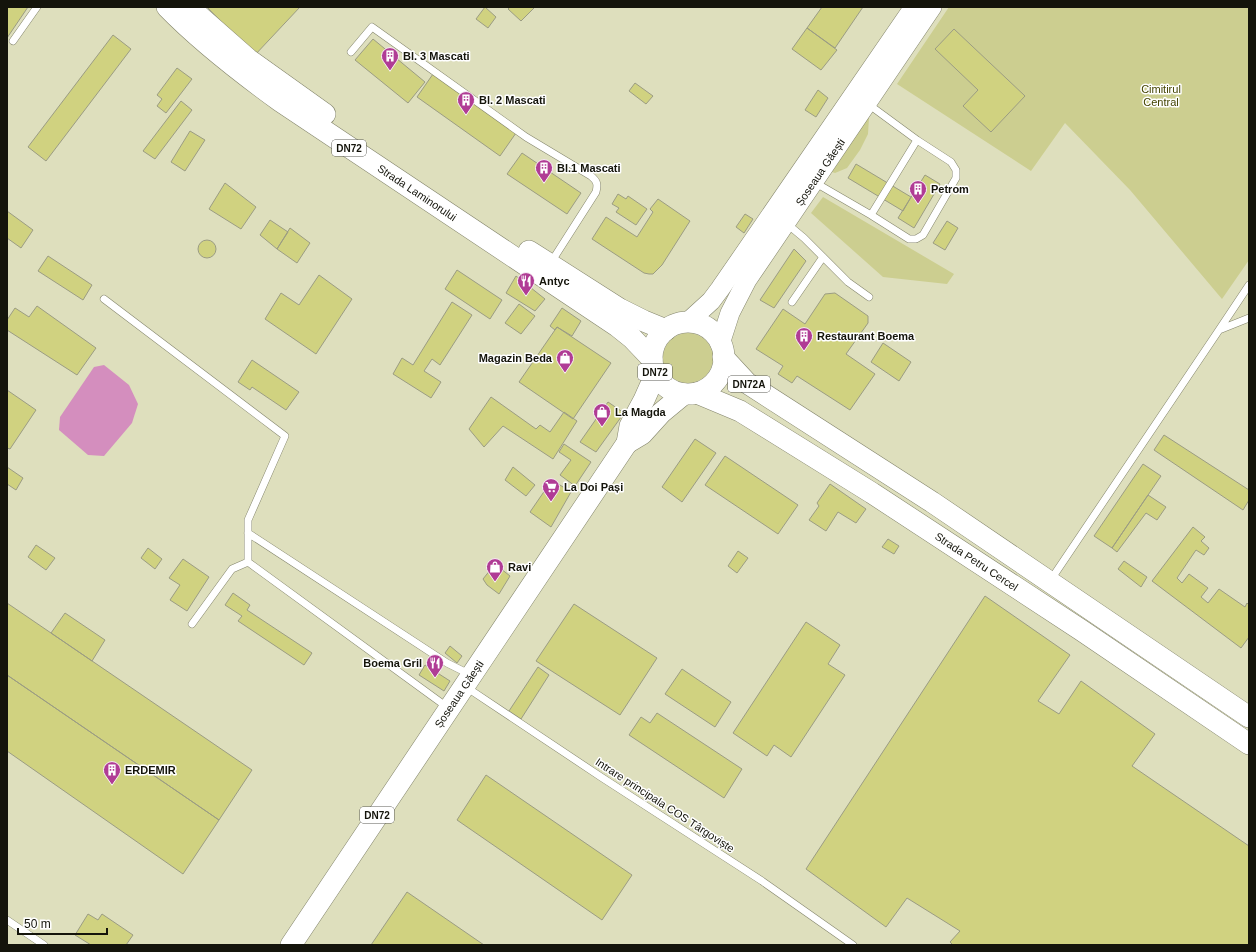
<svg xmlns="http://www.w3.org/2000/svg" width="1256" height="952" viewBox="0 0 1256 952" font-family="Arial,sans-serif">
<style>
.built{fill:#dedfbd}
.green{fill:#ccce90}
.water{fill:#d48ebe}
.building{fill:#d0d280;stroke:#9b9c83}
.lines{fill:none;stroke-linecap:round;stroke-linejoin:round}
.service-casing{stroke:#84856c;stroke-width:8}
.secondary-casing{stroke:#84856c;stroke-width:20}
.primary-casing{stroke:#84856c;stroke-width:22}
.service{stroke:#fff;stroke-width:7}
.secondary{stroke:#fff;stroke-width:19}
.primary{stroke:#fff;stroke-width:21}
.labels{text-anchor:middle;dominant-baseline:central;stroke-width:3;stroke-linejoin:round;paint-order:stroke}
.shield{fill:#fff;stroke:#5a5a54;stroke-width:1}
.shield-label{font-size:10px;font-weight:bold;fill:#14140b}
.poi-label{font-size:11px;font-weight:bold;fill:#14140b;stroke:#fff;text-anchor:start}
.park-label{font-size:11px;fill:#434300;stroke:#fff}
.street-label{font-size:11px;fill:#14140b;stroke:#fff}
</style>
<rect width="100%" height="100%" fill="#e9eacf"/>
<path class="built" d="M7,7h1242v938h-1242z"/>
<path class="green" d="M949,7h300v253l-27,39 -92,-109 -65,-67 -34,48 -134,-87z
M867,117l2,1 -1,16 -8,16 -13,18 -12,5 -3,-1z
M823,197l131,77 -7,10 -64,-7 -72,-64z
M663 358a25 25 0 1 1 50 0a25 25 0 1 1-50 0Z"/>
<path class="water" d="M104,365l25,20 9,19 -6,19 -28,33 -16,-1 -29,-25 1,-13 34,-50z"/>
<path class="building" d="M7,7h21l-21,31z
M207,7h93l-46,49z
M485,7l11,10 -8,11 -12,-9z
M510,7h25l-14,14 -13,-12z
M822,7h41l-28,41 -28,-20z
M807,28l30,22 -16,20 -29,-21z
M954,29l71,67 -34,36 -28,-26 15,-16 -43,-41z
M113,35l18,14 -85,112 -18,-14z
M373,39l52,43 -17,21 -53,-43z
M177,68l15,11 -26,34 -9,-7 5,-7 -5,-4z
M433,74l83,59 -16,23 -83,-59z
M635,83l18,13 -7,8 -17,-13z
M818,90l10,8 -12,19 -11,-7z
M181,101l11,9 -37,49 -12,-8z
M190,131l15,9 -20,31 -14,-9z
M522,153l59,40 -14,21 -60,-40z
M856,164l55,33 -8,14 -55,-33z
M925,175l15,9 -26,44 -16,-10z
M225,183l31,24 -15,22 -32,-20z
M618,194l8,5 2,-3 19,13 -11,16 -20,-13 3,-4 -7,-4z
M658,199l32,22 -28,44 -9,9h-4l-5,-1 -52,-34 14,-22 31,20 16,-25 -3,-3z
M7,211l26,19 -12,18 -14,-10z
M745,214l8,5 -9,14 -8,-6z
M270,220l18,12 -11,17 -17,-14z
M947,221l11,7 -13,22 -12,-7z
M290,228l20,15 -13,20 -20,-14z
M198 249a9 9 0 1 1 18 0a9 9 0 1 1-18 0Z
M794,249l12,12 -32,47 -14,-8z
M48,256l44,29 -9,15 -45,-29z
M457,270l45,30 -12,19 -45,-30z
M319,275l33,24 -36,55 -51,-35 16,-26 18,12z
M516,276l29,23 -10,12 -29,-18z
M835,293l33,23v7l-22,31 29,20 -25,36 -53,-34 -5,7 -14,-9 5,-8 -27,-17 27,-40 22,15 20,-30z
M452,302l20,13 -32,50 -8,-6 -8,12 17,11 -10,16 -38,-24 9,-16 11,7z
M519,304l16,12 -14,18 -16,-11z
M37,306l59,42 -19,27 -70,-45v-10l8,-12 14,9z
M562,308l19,13 -9,15 -15,-9 -2,3 -5,-4z
M557,327l54,36 -38,56 -54,-37z
M883,343l28,19 -12,19 -28,-19z
M252,360l47,32 -13,18 -34,-23 -2,3 -12,-8z
M7,390l29,20 -26,39 -3,-1z
M491,397l45,32 4,-4 10,7 14,-20 13,9 -24,38 -50,-33 -19,21 -15,-18z
M608,402l16,11 -28,39 -16,-10z
M1164,435l85,55v10l-6,10 -89,-60z
M695,439l21,14 -34,49 -20,-15z
M564,444l27,18 -16,24 -15,-11 11,-15 -12,-8z
M725,456l73,49 -20,29 -73,-49z
M1143,464l18,12 -49,72 -18,-12z
M7,467l16,11 -7,12 -9,-6z
M513,467l22,18 -9,11 -21,-16z
M552,480l19,12 -20,35 -21,-15z
M830,484l36,25 -10,14 -18,-11 -12,19 -17,-11 10,-14 -2,-3z
M1148,495l18,12 -9,13 -11,-7 -29,39 -5,-4z
M1193,527l12,10 -4,4 8,7 -5,7 -8,-5 -19,28 5,5 7,-9 19,14 -7,9 7,6 11,-14 26,18 2,-4 2,2v32l-8,11 -89,-67z
M888,539l11,7 -5,8 -12,-7z
M36,545l19,13 -9,12 -18,-13z
M148,548l14,11 -7,10 -14,-11z
M738,551l10,7 -11,15 -9,-7z
M183,559l26,18 -22,34 -17,-11 10,-15 -11,-7z
M1124,561l23,16 -6,10 -23,-18z
M495,564l15,12 -11,18 -12,-9 -4,-6z
M233,593l17,12 -3,5 65,43 -8,12 -66,-44 4,-5 -17,-11z
M985,596l85,59 -32,46 21,13 22,-33 74,53 -23,32 117,80v99h-296l-3,-3 10,-11 -53,-33 -21,29 -80,-58z
M7,603l245,167 -33,50 -212,-145z
M574,604l83,54 -37,57 -84,-54z
M65,613l40,27 -13,21 -41,-28z
M806,622l34,23 -12,19 17,11 -54,82 -17,-12 -7,11 -34,-23z
M450,646l12,10 -5,7 -12,-10z
M425,665l25,16 -6,10 -25,-16z
M538,667l11,8 -28,44 -12,-8z
M682,669l49,33 -16,25 -50,-33z
M7,675l212,145 -36,54 -176,-123z
M657,713l85,56 -18,29 -95,-63 12,-18 9,6z
M486,775l146,100 -30,45 -145,-100z
M407,892l77,53h-113z
M88,914l10,6 4,-6 31,21 -7,10h-35l-16,-10z"/>
<g class="lines">
<g class="service-casing">
<path id="service" d="M13,41l24,-34
M351,52l21,-25 154,110 65,39c6,5 7,8 5,16l-46,72
M814,182l57,33 46,-75 -49,-36
M871,215l38,24h7l7,-4 33,-57v-8l-5,-8 -34,-22
M786,223l18,15 44,44 21,15
M104,299l181,137 -37,84v42
M792,302l31,-45
M1219,330l30,-45
M248,533l199,130 22,11
M1050,581l169,-251 30,-12
M192,624l40,-55 16,-7 199,145
M466,687l135,90 161,104 91,64
M7,920l37,25"/>
</g>
<g class="secondary-casing">
<g id="secondary">
<path d="M688,322l23,-21 9,-12 194,-282"/>
<path id="s1" d="M720,344l10,-31 17,-33 185,-273"/>
</g>
</g>
<g class="primary-casing">
<g id="primary">
<path id="s2" d="M167,7c34,35 73,65 113,94l337,225 15,12 20,21"/>
<path d="M189,7l59,52 77,55"/>
<path d="M529,251l91,58 24,12 22,9"/>
<circle cx="688" cy="358" r="36"/>
<path d="M723,357l24,26 185,119 317,215"/>
<path id="s3" d="M697,393l43,18 132,82 209,137 168,114"/>
<path d="M627,443l15,-9 19,-21 23,-19"/>
<path id="s4" d="M291,945l336,-502 3,-17 14,-26 12,-27"/>
</g>
</g>
<use href="#service" class="service"/>
<use href="#secondary" class="secondary"/>
<use href="#primary" class="primary"/>
</g>
<defs>
<g id="building-pin" transform="scale(0.9)"><path d="M0 17L-7.5 6A9.5 9.5 0 1 1 7.5 6Z" fill="#b03c95" stroke="#fff"/><path d="M-4-6H4V6H1V3H-1V6H-4ZM-2.5-4.3h1.7v1.8h-1.7ZM.8-4.3h1.7v1.8H.8ZM-2.5-1h1.7V.8h-1.7ZM.8-1h1.7V.8H.8Z" fill="#fff"/></g>
<g id="restaurant-pin" transform="scale(0.9)"><path d="M0 17L-7.5 6A9.5 9.5 0 1 1 7.5 6Z" fill="#b03c95" stroke="#fff"/><path d="M-5-6h1v4h1v-4h1v4h1v-4h1v5L-1.5 .5V6h-2V.5L-5-1ZM5-6V6H3V1.5H1.5Q1.5-4 5-6Z" fill="#fff"/></g>
<g id="shop-pin" transform="scale(0.9)"><path d="M0 17L-7.5 6A9.5 9.5 0 1 1 7.5 6Z" fill="#b03c95" stroke="#fff"/><path d="M-5-2.5h2.3a2.7 3.5 0 0 1 5.4 0H5L5.5 6h-11ZM-1.5-2.5h3a1.5 2.3 0 0 0-3 0Z" fill="#fff"/></g>
<g id="supermarket-pin" transform="scale(0.9)"><path d="M0 17L-7.5 6A9.5 9.5 0 1 1 7.5 6Z" fill="#b03c95" stroke="#fff"/><path d="M-6-5.5h2.5l.6 2H6L4.5 2H-2.5L-4.4-4H-6ZM-1.5 3.2a1.3 1.3 0 1 0 .1 0ZM3 3.2a1.3 1.3 0 1 0 .1 0Z" fill="#fff"/></g>
</defs>
<g fill-rule="evenodd">
<use href="#building-pin" x="390" y="56"/>
<use href="#building-pin" x="466" y="100"/>
<use href="#building-pin" x="544" y="168"/>
<use href="#building-pin" x="918" y="189"/>
<use href="#restaurant-pin" x="526" y="281"/>
<use href="#building-pin" x="804" y="336"/>
<use href="#shop-pin" x="565" y="358"/>
<use href="#shop-pin" x="602" y="412"/>
<use href="#supermarket-pin" x="551" y="487"/>
<use href="#shop-pin" x="495" y="567"/>
<use href="#restaurant-pin" x="435" y="663"/>
<use href="#building-pin" x="112" y="770"/>
</g>
<g class="labels">
<g class="shield">
<rect x="332" y="140" width="34" height="16" rx="3"/>
<rect x="638" y="364" width="34" height="16" rx="3"/>
<rect x="728" y="376" width="42" height="16" rx="3"/>
<rect x="360" y="807" width="34" height="16" rx="3"/>
</g>
<g class="shield-label">
<text x="349" y="148">DN72</text>
<text x="655" y="372">DN72</text>
<text x="749" y="384">DN72A</text>
<text x="377" y="815">DN72</text>
</g>
<g class="poi-label">
<text x="403" y="56">Bl. 3 Mascati</text>
<text x="479" y="100">Bl. 2 Mascati</text>
<text x="557" y="168">Bl.1 Mascati</text>
<text x="931" y="189">Petrom</text>
<text x="539" y="281">Antyc</text>
<text x="817" y="336">Restaurant Boema</text>
<text x="552" y="358" text-anchor="end">Magazin Beda</text>
<text x="615" y="412">La Magda</text>
<text x="564" y="487">La Doi Pași</text>
<text x="508" y="567">Ravi</text>
<text x="422" y="663" text-anchor="end">Boema Gril</text>
<text x="125" y="770">ERDEMIR</text>
</g>
<g class="park-label">
<text x="1161" y="89">Cimitirul<tspan x="1161" dy="13">Central</tspan></text>
</g>
<g class="street-label">
<text stroke="none"><textPath href="#s1" startOffset="200">Șoseaua Găești</textPath></text>
<text stroke="none"><textPath href="#s2" startOffset="312">Strada Laminorului</textPath></text>
<text stroke="none"><textPath href="#s3" startOffset="327">Strada Petru Cercel</textPath></text>
<text stroke="none"><textPath href="#s4" startOffset="302">Șoseaua Găești</textPath></text>
<text transform="translate(665 805) rotate(33)">Intrare principala COS Târgoviște</text>
</g>
</g>
<rect width="1256" height="952" fill="none" stroke="#14140b" stroke-width="16"/>
<path d="M18 928v6h89v-6" fill="none" stroke="#14140b" stroke-width="2"/>
<text x="24" y="928" font-size="12" fill="#14140b" stroke="#ffffff" stroke-width="3" paint-order="stroke">50 m</text>
</svg>
